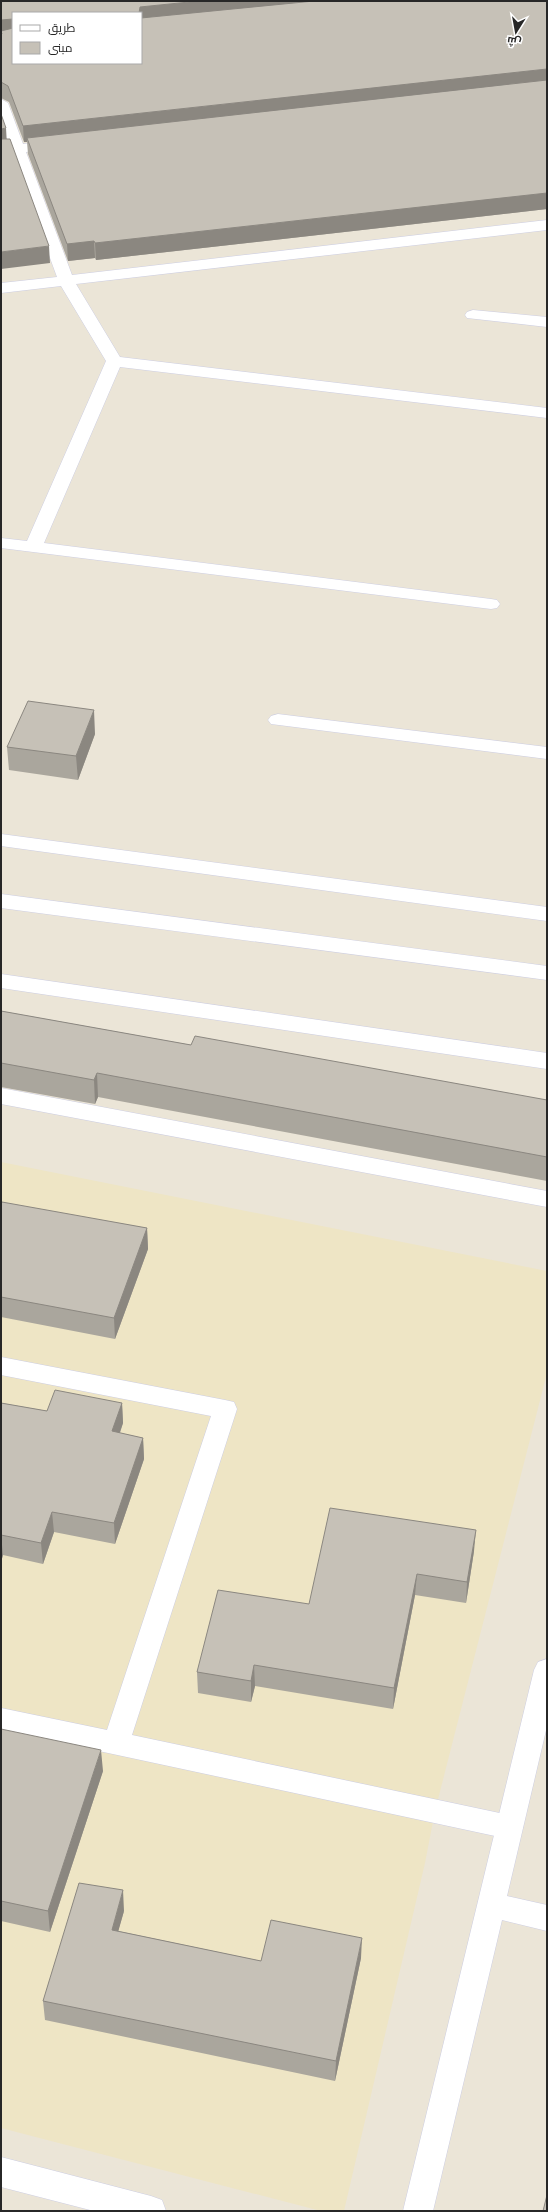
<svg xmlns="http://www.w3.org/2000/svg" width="548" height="2212" viewBox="0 0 548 2212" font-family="Cabin,Cairo,sans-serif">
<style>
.education{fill:#eee5c5}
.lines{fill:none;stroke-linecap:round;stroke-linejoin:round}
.service-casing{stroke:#cdcee2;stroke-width:1}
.minor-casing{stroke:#cdcee2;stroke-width:1}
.tertiary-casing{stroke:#cdcee2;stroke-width:1}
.service{fill:#fff;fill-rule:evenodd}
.minor{fill:#fff;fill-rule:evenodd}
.tertiary{fill:#fff;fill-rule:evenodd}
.wall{fill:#aaa69d}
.shaded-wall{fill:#8b8780}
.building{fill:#c6c1b7;stroke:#8b8780}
</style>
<rect width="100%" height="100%" fill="#ebe5d7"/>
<path class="education" d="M1,1162l546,109v102l-112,438 -10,52 -81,348h-23l-320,-83z"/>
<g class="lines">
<g class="service-casing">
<path id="service" d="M1,1357l224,43 9,2 3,7 -105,326 377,80 10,3 4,9 -4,9 -10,3 -508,-109v-22l106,22 104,-314 -210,-41z"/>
</g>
<g class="minor-casing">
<path id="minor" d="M1,99l7,4 15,41 34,-4 5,1 2,3 -2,3 -36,5 46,123 475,-55v10l-471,54 44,73 427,51v10l-427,-51 -76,176 447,56 6,1 3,4 -3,4 -6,1 -490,-61v-10l26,3 79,-180 -45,-75 -60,7v-10l56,-6 -45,-123 -11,1v-8l8,-1 -8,-23z
M473,310l74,7v10l-80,-9 -2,-3 2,-3z
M278,714l269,33v12l-276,-35 -3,-4 3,-4z
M1,974l546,79v16l-546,-81z
M1,1088l546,103v16l-546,-103z
M547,1659v67l-40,170 40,9v26l-45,-11 -69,291h-30l131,-541 4,-8z
M1,2157l150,39 11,4 4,11h-72l-93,-24z"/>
</g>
<g class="tertiary-casing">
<path id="tertiary" d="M1,834l546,73v14l-546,-75z
M1,894l546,72v14l-546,-72z"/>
</g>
<use href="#service" class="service"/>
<use href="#minor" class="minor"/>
<use href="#tertiary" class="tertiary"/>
</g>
<path class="wall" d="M1,1h546v208l-451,51 -1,-2 -27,3 -40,-107 -1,-12h-3l-15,-40 -8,-4z
M95,734l-17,46 -69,-10 -2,-23z
M1,1011l190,34 356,55v81l-449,-84 -3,7 -94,-17z
M1,1204l146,24 1,21 -33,90 -114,-22z
M1,1403l46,8 75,-8 1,20 -3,10 23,5 1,21 -29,85 -61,-12 -11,32 -40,-9 -2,7z
M474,1551l-8,52 -51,-8 -22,114 -138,-23 -4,16 -53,-9 -1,-21 112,-68z
M1,1729l102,42 -53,161 -49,-11z
M124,1911l-6,20 143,30 100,-3 -26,123 -290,-61 -2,-19z"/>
<path class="shaded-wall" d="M199,1h164l-222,21v-9h-2l1,-6z
M13,19v16l-11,-1 -1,-3 1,5h-1v-16z
M547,69v17l-520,52v4h-3l-1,-16z
M6,128l1,17 -6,1v-17z
M547,193v16l-451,51 -1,-17z
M94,241l1,17 -27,3 -1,-17z
M49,246l1,17 -49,6v-17z
M94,710l1,24 -17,46 -2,-24z
M97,1073l1,24 -3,7 -1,-24z
M147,1228l1,21 -33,90 -1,-21z
M122,1403l1,20 -10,29 -1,-21z
M143,1438l1,21 -29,85 -1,-21z
M52,1512l2,20 -11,32 -2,-21z
M476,1530l-2,21 -8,52 1,-21z
M1,1535l2,20 -2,7z
M417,1574l-2,21 -22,114 1,-21z
M254,1665l1,21 -4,16v-21z
M101,1750l2,21 -53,161 -2,-21z
M123,1890l1,21 -11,39 -1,-20z
M362,1938l-1,20 -26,123 1,-20z"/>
<path class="building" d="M1,1h198l-59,6 -1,6h-126v7v-1l-12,1z
M314,1h233v68l-524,57 -15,-40 -7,-4v-48h1l-1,-3 12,-3v35h128v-45z
M547,80v113l-452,50 -1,-2 -27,3 -40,-106z
M1,114l5,14 -5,1z
M1,139h9l39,107 -48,6z
M28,701l66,9 -18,46 -69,-9z
M1,1011l190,34 4,-9 352,64v57l-450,-84 -3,7 -93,-17z
M2,1202l145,26 -33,90 -113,-21v-93z
M55,1390l67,13 -10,28 31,7 -29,85 -62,-11 -11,31 -40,-8v-132l46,8z
M330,1508l146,22 -9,52 -50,-8 -23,114 -140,-23 -3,16 -54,-9 21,-82 91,14z
M1,1729l100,21 -53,161 -47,-10z
M79,1883l44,7 -11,40 149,31 10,-41 91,18 -26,123 -293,-60z
M547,2195v16h-4z"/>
<rect width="548" height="2212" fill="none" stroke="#272727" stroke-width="4"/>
<rect x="12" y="12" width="130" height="52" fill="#ffffff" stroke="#a9a9a9"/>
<rect x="20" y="25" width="20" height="6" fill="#ffffff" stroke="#a9a9a9"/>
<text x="48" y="32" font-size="12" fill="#272727">طريق</text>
<rect x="20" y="42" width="20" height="12" fill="#c6c1b7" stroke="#a9a9a9"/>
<text x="48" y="52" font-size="12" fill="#272727">مبنى</text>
<g transform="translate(516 32) rotate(191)" stroke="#ffffff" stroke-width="3" paint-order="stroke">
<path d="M0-3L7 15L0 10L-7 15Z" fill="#272727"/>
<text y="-6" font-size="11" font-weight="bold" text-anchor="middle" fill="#272727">ش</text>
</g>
</svg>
